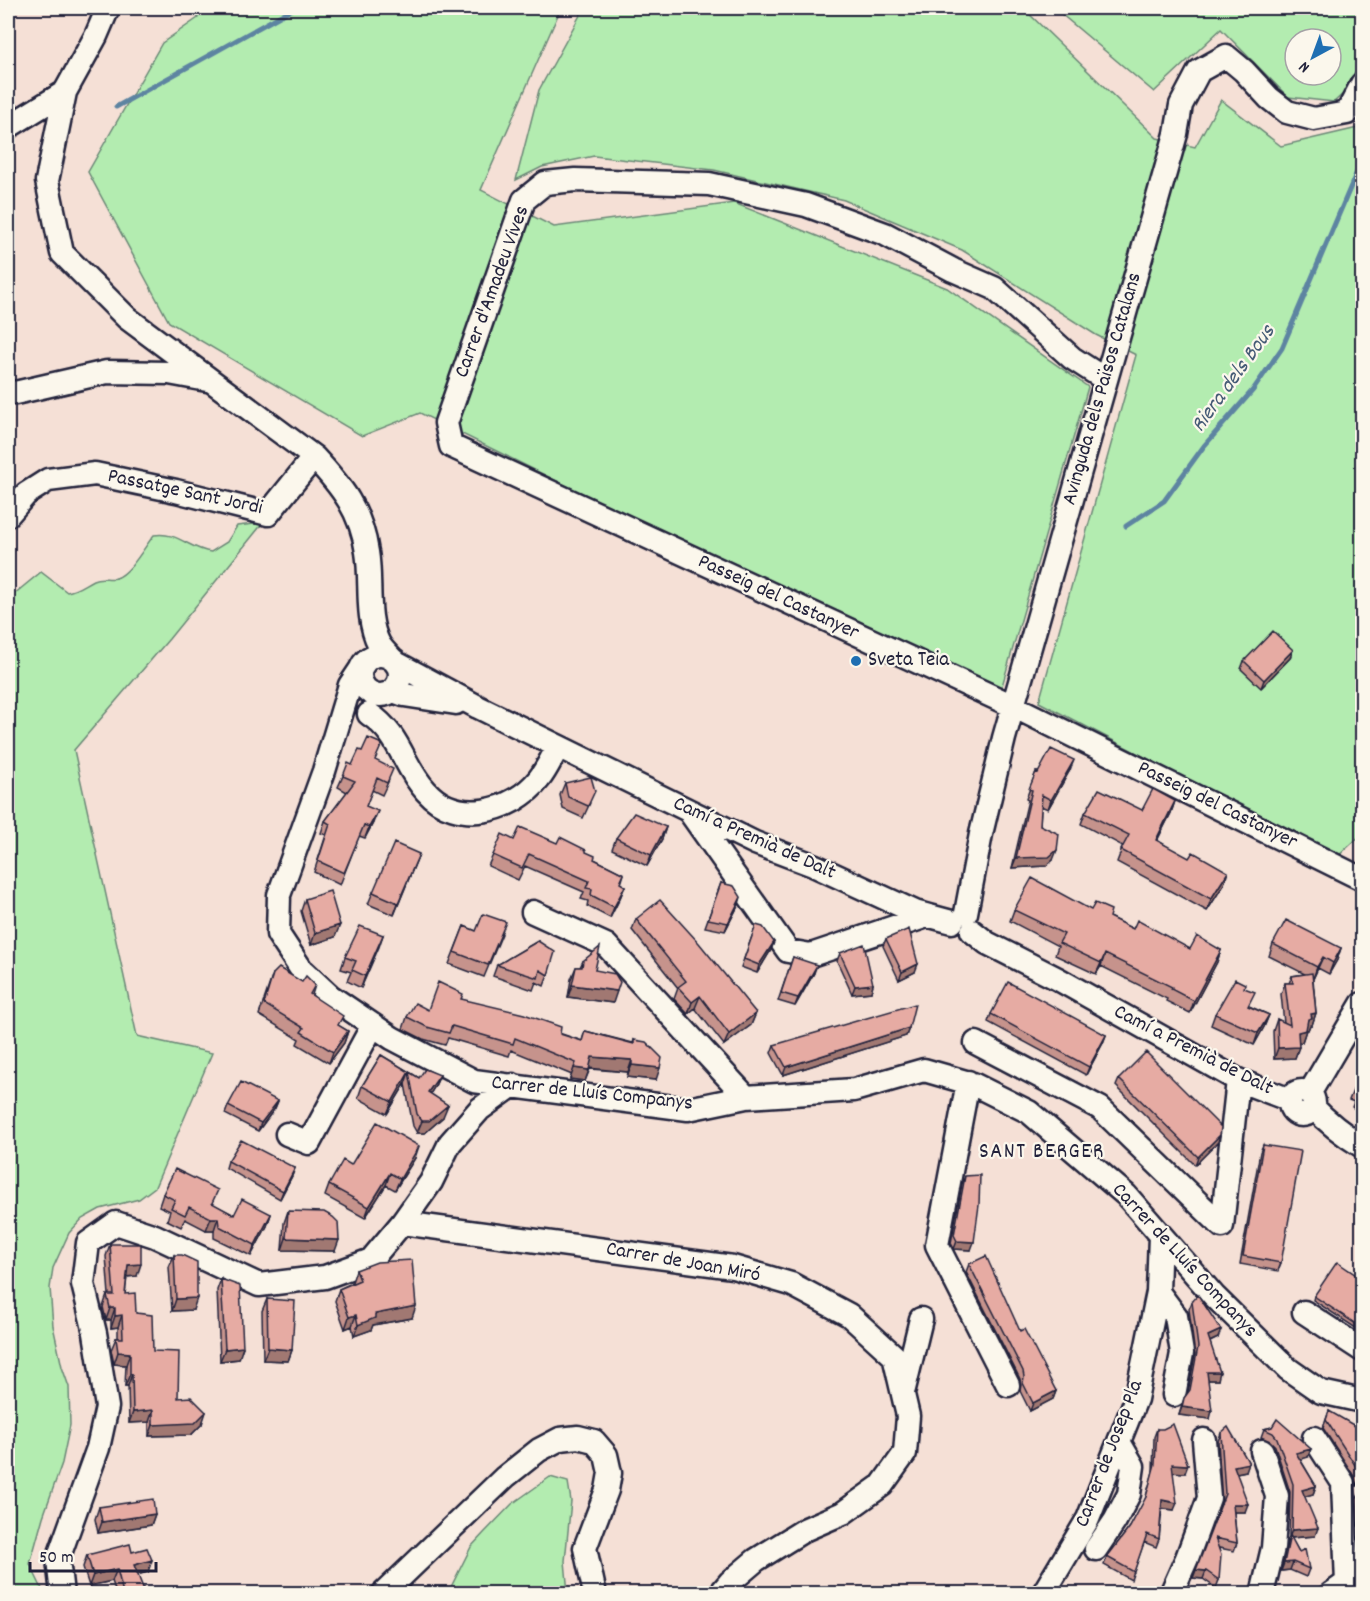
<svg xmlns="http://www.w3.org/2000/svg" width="1370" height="1601" viewBox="0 0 1370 1601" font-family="Dekko,sans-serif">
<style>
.green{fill:#b3ecb0;stroke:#6a8776;stroke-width:1.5;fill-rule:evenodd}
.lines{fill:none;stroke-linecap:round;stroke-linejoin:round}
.stream{stroke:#5d84a1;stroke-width:5}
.minor-casing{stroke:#22223b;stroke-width:27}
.minor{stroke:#fbf7ec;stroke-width:22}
.wall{fill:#c6938c;stroke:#22223b;stroke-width:1.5}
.shaded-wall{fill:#a17872;stroke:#22223b;stroke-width:1.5}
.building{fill:#e6aba3;stroke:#22223b;stroke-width:1.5}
.poi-dot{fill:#1f6fb2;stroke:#fbf7ec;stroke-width:2}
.labels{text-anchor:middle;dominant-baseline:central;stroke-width:4.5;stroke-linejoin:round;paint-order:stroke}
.street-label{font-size:21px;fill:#22223b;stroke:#fbf7ec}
.poi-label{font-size:21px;fill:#22223b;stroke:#fbf7ec;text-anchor:start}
.water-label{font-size:22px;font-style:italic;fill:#455b76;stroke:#fbf7ec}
.neighbourhood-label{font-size:22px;letter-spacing:1.5px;fill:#22223b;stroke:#fbf7ec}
</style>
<rect width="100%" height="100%" fill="#f5e0d6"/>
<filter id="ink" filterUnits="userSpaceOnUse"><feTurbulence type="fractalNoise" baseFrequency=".0167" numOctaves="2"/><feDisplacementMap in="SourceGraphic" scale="12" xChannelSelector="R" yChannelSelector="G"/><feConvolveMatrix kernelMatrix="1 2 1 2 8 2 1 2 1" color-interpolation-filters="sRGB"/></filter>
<g filter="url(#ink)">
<path class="green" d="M195,8h366l-80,182 73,37 180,-24 213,85 141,99 -90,313 -578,-287 -58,23 -193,-114 -81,-150 74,-129 36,-25z
M584,8h439l134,130 38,9 26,-47 60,46 81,-19v707l-25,23 -298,-155 97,-347 -40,-20 -134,-85 -118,-50 -130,-30 -120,-14 -52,11 -26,13 23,-90z
M1054,8h308v48l-7,27 -21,19 -46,-5 -67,-68 -67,63zM1295,39h36v36h-36z
M263,523l-94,116 -95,111 63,286 75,17 -57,134 -16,12 -39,10 -18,10 -13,14 -16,35 -3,20 3,38 9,41 7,20 1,38 -8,38 -19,54 -13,47 14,29 -36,1v-995l33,-27 26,20c11,-2 16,-7 26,-12 8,-4 16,0 23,-2 14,-4 29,-32 38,-43 23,-4 35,14 57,17l16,-10 10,-16z
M550,1477l18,5 3,19 -6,60 3,32h-120l23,-46 13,-14 28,-29z"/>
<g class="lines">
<path class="stream" d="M116,107l178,-99
M1126,526l38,-25 40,-55 49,-56 29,-42 80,-188"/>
<g class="minor-casing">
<path id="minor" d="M108,8l-12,28 -31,56 -18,89 15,72 65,65 187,139c28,30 47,54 53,95 5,29 -2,65 12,92 3,5 8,10 12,14
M8,127l57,-35
M1106,380l-34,-22 -78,-70 -41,-18 -68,-36 -79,-29 -97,-21 -134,-4 -30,3 -21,17 -78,223 5,23 562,260 349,173
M8,392l7,1 92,-21 62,1 38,7
M8,515l18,-21 22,-14 47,-6 81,17 92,23 46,-57
M360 675a20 20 0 1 1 40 0a20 20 0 1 1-40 0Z
M396,663l82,44 277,136 58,22 102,47 37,10
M360,670l-10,15 -26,86 -45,124 -1,39 23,35 29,27 62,42 82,43 214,28 58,-12 108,-7 70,-20 49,14 56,28 97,83 88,101 74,73 33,23 41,9
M393,691l11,4 52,8
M369,714c32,21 33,51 57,77 31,35 87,21 113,-12 8,-10 13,-22 19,-32
M691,814l97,137 23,4 116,-39
M533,912l73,33 140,152
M966,913l15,-79 23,-96 172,-604 5,-29 18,-34 27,-15 18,15 25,27 18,14 27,7 33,-6 15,-29
M972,931l15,12 71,36 180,101 52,20
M976,1043l124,65 122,118 16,-146
M968,1082l-31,163 71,140
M1290 1103a12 12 0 1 1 24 0a12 12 0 1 1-24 0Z
M1309,1094l53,-90
M1313,1107c15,16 31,28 49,39
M287,1134l22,9 64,-118
M402,1223l331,44 58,17 58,31 45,41 14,60 -3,37 -23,32 -39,28 -37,16 -50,31 -26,22 -10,12
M1158,1292l18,24 6,37 -8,42
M1304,1312l58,38
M904,1389l17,-70
M1314,1438l29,45 4,101
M1096,1549l19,-28 14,-27 4,-28 -14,-24
M62,1594l-4,-35 40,-111 9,-41 -12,-74 -12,-49 5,-41 28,-20 39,13 104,49 66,-8 46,-17 31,-37 29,-41 19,-39 30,-34 33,-24
M383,1594l122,-117 34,-27 21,-11 18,-2 16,4 12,14 4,18 -3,17 -22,58 10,46
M1043,1594l45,-75 48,-120 22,-107 2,-57
M1171,1594l16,-36 22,-60 -5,-58
M1262,1594l11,-46 4,-52 -15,-45
M1331,1594l31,-22"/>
</g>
<use href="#minor" class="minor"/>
</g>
<path class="wall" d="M1290,658l-29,30 -20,-19 3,-8z
M376,761l13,19 -7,15 -10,-5 -6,16 7,17 -8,15 -6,-2 -19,49 -26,-13 12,-37 -5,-2 4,-12 22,-29 -9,-5 5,-11 9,-11z
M1070,770l-22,39 -7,-3 -1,19 13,35 -7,6 -34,2 16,-68 -2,-1 10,-27z
M565,783l25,20 -7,15 -20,-9 -3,-14z
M1175,801l-4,12 -14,27 67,44 -17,27 -90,-49 6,-16 -42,-22 4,-11 57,-3z
M666,827l-4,12 -15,27 -35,-17 4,-11z
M514,840l43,3 29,9 8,7 30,15 -3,10 4,2 -5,12 -10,20 -23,-12 1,-5 -7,-2 3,-7 -59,-26 -7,14 -30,-14 5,-11z
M419,854l-25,61 -26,-11 5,-12z
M721,883l18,21 -14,27 -20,-4z
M305,899l30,38 -24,8 -10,-34z
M1014,910h77l18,7 24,12 57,20 31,1 -4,12 -27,51 -24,-12 1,-2 -66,-33 -5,8 -41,-19 3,-9 -48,-25z
M636,919l120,94 -5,12 -27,20 -29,-37 -7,6 -14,-15 4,-11 -46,-58z
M756,925l18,17 -3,8 -14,23 -16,-6z
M464,926l12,5 26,3 -18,43 -35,-13z
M383,935l-22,53 -14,-7 4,-9 -10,-3 4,-12z
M886,939l29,33 -16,8 -16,-34z
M538,941l10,34 -4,11 -8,-4 -3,8 -40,-14 4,-11z
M1273,944l68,4 -4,12 -8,14 -11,-6 -5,11 3,34 -4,12h-2l-2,5h-2l-4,12 -3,1 -4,15 -21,1 -1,-28 4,-12 7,4 -3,-29 4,-11h4l3,-7 13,-2 -36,-18z
M840,953l33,31 -2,8 -19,2 -15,-33z
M793,957l21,16 -19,33 -17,-5z
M583,961l12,9 18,33 -45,-6 3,-18 5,-12h4z
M273,974l42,11 -3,10 27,31 9,5 -4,12 -15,20 -32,-19 2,-5 -40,-24z
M1244,988l5,18 20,9 -5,12 -10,18 -43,-20 4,-11z
M461,999l121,42 3,-10 48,12 1,-3 22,40 -29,-3 1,-5 -38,-3 -5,12 -15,-2 2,-4 -61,-25 -2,6 -61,-18 -3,7 -22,-6 -20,-10 4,-12z
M991,1014l115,21 -3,8 -17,32 -98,-53z
M909,1028l-3,8 -123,39 -12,-22 3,-8z
M381,1055l38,23 21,-3 -5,11 -5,8 13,23 -18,16h-8l-4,-7 -8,-42 -18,30 -29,-16 4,-12z
M1362,1073v41l-10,-7 2,-5 -5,-2 5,-12z
M1119,1079l99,63 -23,23 -79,-79z
M278,1101l-3,7 -17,23 -33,-17 3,-8z
M1263,1145l18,118 -3,8 -38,-7 20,-112z
M415,1158l-20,32 -9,-5 -21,33 -40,-22 4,-11 22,-20z
M228,1161l67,7 -3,8 -12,23 -54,-31z
M965,1176l6,74 -17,-1 -3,-6 11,-59z
M163,1194l50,10 21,11 37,-1 -4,12 -16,30 -37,-18v-8h-8l-21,-11 -4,8 -14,-7 3,-9 -11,-5z
M288,1211l47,40 -53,-1 2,-27z
M110,1244l27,32 -10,1 -2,17 11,19 17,38 25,47 24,26 -11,11 -42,1v-14l-20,1 -1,-37h-3l1,-21 -12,-1 -3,-14 5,-12h2v-11l-7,1v-8h-5l-3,-13 4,-12h2l-3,-39z
M174,1255l19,55 -21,1 -3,-44z
M969,1264l51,67 36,60 -3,8 -23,12 -10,-20 1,-6 -1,-6 -54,-107z
M356,1270l56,48 -39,7 -2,5 -17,6 -2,-10 -7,3 -10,-28 4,-12 13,-6v-1z
M221,1279l18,80 -19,2 -3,-71z
M1362,1279v53l-49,-32 1,-4z
M267,1299l25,51 -4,11 -25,-1 -1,-49z
M1192,1302l26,36 -8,4 8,38h-10l2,39 -31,-4 5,-17 4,-6 7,-37 -6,-46z
M1329,1411l33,37v36l-5,2 -3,-10 -31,-48z
M1272,1427l36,30 -8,2 16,27 -3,8 -9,2 11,40 -24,2 18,31 -3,8 -16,-7 -9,1 6,-28 2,-6 1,-45 -15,-46 -5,-5 -9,-4 3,-8z
M1157,1429l28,44 -12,-1 1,38 -12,-1 -3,30 -3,8 -12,-5 -13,38 -27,-15 3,-8 23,-30 15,-27 8,-28 1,-35z
M1221,1433l25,38 -10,2 9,39h-11l3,31 -3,8 -15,-3v32l-3,8 -13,-9 -10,-1 29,-76 -4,-61z
M1360,1492l2,32 -4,2 -1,-27z
M99,1507l56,7 -4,11 -53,8 -3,-14z
M132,1552l16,20 -11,3 8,18h-29l-4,-12 -23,5 -6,-19 4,-12z"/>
<path class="shaded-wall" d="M1293,650l-3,8 -29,30 3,-8z
M1074,760l-4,10 -22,39 3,-9z
M1175,801l-4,12 -19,38 4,-11z
M378,811l-5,12 -8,15 4,-11z
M666,827l-4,12 -15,27 4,-11z
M1057,850l-4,10 -7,6 -34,2 4,-10z
M419,854l-5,12 -20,49 4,-12z
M1228,872l-4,12 -17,27 4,-12z
M625,886l-5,12 -10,20 4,-11z
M741,897l-2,7 -14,27 3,-8z
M340,925l-5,12 -24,8 4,-12z
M383,935l-4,12 -18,41 4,-12z
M774,942l-3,8 -14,23 2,-8z
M1341,948l-4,12 -8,14 4,-11z
M1221,950l-4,12 -27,51 4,-12z
M1105,954l-4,12 -5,8 5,-11z
M1323,957l-10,22 4,-12z
M918,964l-3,8 -16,8 3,-8z
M817,965l-3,8 -19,33 3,-8z
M873,984l-2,8 -19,2 3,-8z
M572,985l45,6 -4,12 -45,-6z
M700,996l-5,12 -7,6 4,-12z
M756,1013l-5,12 -27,20 5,-11z
M1316,1013l-4,12h-2l-2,5h-4l4,-11 3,-5z
M1269,1015l-5,12 -10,18 4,-12z
M909,1028l-3,8 -123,39 3,-8z
M1306,1030l-4,12 -8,1 4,-11z
M348,1031l-4,12 -15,20 4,-11z
M1106,1035l-3,8 -17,32 3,-8z
M1299,1047l-4,11 -21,1 4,-11z
M592,1057l40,3 -4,12 -40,-4z
M632,1065l28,3 -4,12 -29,-3z
M574,1068l15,2 -4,11 -15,-2z
M409,1072l-4,12 -18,30 5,-12z
M440,1075l-5,11 -11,18 4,-12z
M278,1101l-3,7 -17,23 3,-8z
M448,1105l-5,12 -18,16h-8l5,-12z
M1220,1135l-2,7 -23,23 3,-8z
M419,1146l-4,12 -20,32 5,-11z
M295,1168l-3,8 -12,23 3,-8z
M390,1173l-4,12 -21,33 4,-11z
M271,1214l-4,12 -16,30 4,-11z
M211,1218h7l-4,12h-8z
M286,1238l53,2 -4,11 -53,-1z
M957,1241l17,1 -3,8 -17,-1z
M141,1264l-4,12 -13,1 4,-12z
M197,1298l-4,12 -21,1 4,-12z
M416,1306l-4,12 -39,7 -2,5 -17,6 4,-11 17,-11z
M110,1308h5l-4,12h-5z
M122,1315l-4,12 -7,1 4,-12z
M356,1315l-4,11 -7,3 4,-12z
M1221,1330l-3,8 -13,6 3,-8z
M243,1347l-4,12 -19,2 5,-12z
M268,1348l24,2 -4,11 -25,-1z
M118,1352l12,1 -4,12 -12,-1z
M1207,1372h13l-2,8h-14z
M130,1374h2l-4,12h-3z
M1056,1391l-3,8 -23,12 3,-8z
M1182,1407l30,4 -2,8 -31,-4z
M153,1410l-4,12 -20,1 4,-11z
M206,1412l-4,12 -11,11 -42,1 4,-11z
M1362,1436v6l-10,6 3,-8z
M1311,1449l-3,8 -15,4 3,-8z
M1249,1463l-3,8 -15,3 3,-8z
M1172,1464l16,1 -3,8 -16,-1z
M1362,1477v7l-5,2 2,-8z
M1316,1486l-3,8 -14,4 3,-8z
M1162,1500l15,3 -3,7 -14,-2z
M1233,1504h15l-3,8h-15z
M155,1514l-4,11 -53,8 4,-11z
M1361,1518h1v6l-4,2z
M1318,1528l-3,8 -26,2 3,-8z
M152,1560l-4,12 -19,4 5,-11z
M1293,1562l-3,8 -9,1 3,-8z
M117,1569l-5,12 -23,5 4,-11z
M1196,1570l10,1 -3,8 -10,-1z"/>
<path class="building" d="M1273,631l20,19 -29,30 -20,-19z
M368,738l14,6 -7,16 18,9 -6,14 -10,-5 -11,28 12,5 -9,16 -5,-2 -20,48 -26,-12 12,-37 -5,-3 30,-40 -12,-5 5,-13 4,2 7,-15 3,1z
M1051,749l23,11 -23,40 -9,-5 -2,30 19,9 -2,16 -8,7 -33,1 16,-68 -3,-1 7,-17 2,1z
M591,777l4,14 -7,15 -20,-9 -3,-14z
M1099,789l43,21 11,-21 22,12 -19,39 33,18 4,-6 35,20 -17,27 -90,-49 8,-15 -44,-22z
M634,813l32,14 -15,28 -35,-17z
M520,827l37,16 3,-6 26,13v2l9,4 -1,3 30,15 -4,9 5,3 -11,21 -23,-12 1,-6 -6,-1 3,-7 -60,-27 -7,14 -29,-13 9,-21 12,6z
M394,843l25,11 -21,49 -25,-11z
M1032,878l59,32 4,-7 16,7 -2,7 24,12 4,-9 53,29 7,-13 24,14 -27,51 -23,-12 1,-2 -67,-33 -4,9 -42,-20 5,-9 -50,-24z
M721,883l13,3 7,11 -13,26 -20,-4z
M330,891l10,34 -25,8 -10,-34z
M660,900l39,43 57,70 -27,21 -29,-38 -8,6 -14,-15 8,-6 -50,-62z
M483,914l23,8 -18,43 -34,-13 10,-26 12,5z
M1286,920l55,28 -8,15 -10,-6 -6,10 -44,-23z
M756,925l7,2 11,15 -15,23 -15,-6z
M360,926l23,9 -18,41 -13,-6 4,-9 -11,-4z
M909,929l9,35 -16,8 -16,-33z
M538,941l17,11 -7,23 -8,-5 -2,8 -41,-13z
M864,944l9,40 -18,2 -15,-33z
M600,947l-5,23 20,4 5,8 -3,9 -45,-6 4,-18h6l1,-6z
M793,957l24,8 -19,33 -17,-5z
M279,968l23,14 4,-6 9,9 -5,9 33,22 -5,9 10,6 -15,21 -32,-20 3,-4 -40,-24 9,-30z
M1312,973l4,40 -5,1 1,4 -4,1 -2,11 -8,2 1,15 -21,1 -1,-29 13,6 -5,-42h8l-1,-7z
M1235,979l10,5 -1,4 11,4 -7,14 21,9 -11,18 -43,-19z
M438,982l25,12 -2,5 63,15 37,13 -1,7 22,7 3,-10 49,13v-4l12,2 16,16 -2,10 -28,-3v-5l-40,-3 -3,13 -15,-2 2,-5 -61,-25 -2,6 -61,-18 -3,7 -22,-6 -20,-10 8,-14 13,7z
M1008,982l98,53 -17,32 -98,-53z
M915,1004l-6,24 -123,39 -12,-22z
M1146,1052l75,75 -1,8 -22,22 -79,-78z
M381,1055l38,23 6,-9 15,6 -12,17 20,13 -19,16h-7l-5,-7 -8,-42 -17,30 -30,-16z
M1362,1073v26l-6,-4 3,-4 -5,-3z
M241,1082l37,19 -17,22 -33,-17z
M377,1122l42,24 -19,33 -10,-6 -21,34 -40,-22 14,-25 8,5z
M241,1140l54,28 -12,23 -55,-30z
M1263,1145l38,6 -20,112 -38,-7z
M175,1169l43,21 -6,13 22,12 8,-16 29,15 -16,31 -36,-19 -1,-8h-7l-22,-11 -4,8 -14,-7 4,-8 -12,-6z
M980,1175l-1,30 -5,37 -17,-1 -3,-6 11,-59z
M288,1211l36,1 9,5 5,5 1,18 -53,-2z
M110,1244h31v20l-13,1 -3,29 10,-1 1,20 16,2 1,36 26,1 -1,46 13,-1 15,15 -11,11 -42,2v-15l-20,2 -1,-38h-2v-21l-12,-1 -2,-14h7l-1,-23 -7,1v-8h-5l-3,-13h7z
M174,1255h8l15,7v36l-21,1z
M986,1256l34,75 4,-2 32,62 -23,12 -10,-20 1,-6 -1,-6 -54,-107z
M412,1260l4,46 -41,8v4l-17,7 -2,-10 -7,2 -10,-28 21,-9 -4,-10 21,-8z
M1337,1262l25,17v49l-48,-32z
M221,1279l19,7 3,61 -18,2z
M1198,1295l23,35 -13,6 12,36h-13l5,39 -30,-4 2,-9 6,-8 8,-43 -6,-45z
M267,1299l28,2 -3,49 -24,-2z
M1329,1411l33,19v6l-7,4 7,8v29l-3,1 -2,-10 -31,-48z
M1277,1419l34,30 -15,4 20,33 -14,4 16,38 -26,2 1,-46 -16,-46 -4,-5 -9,-4 8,-2z
M1173,1424l15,41 -16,-1 5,39 -15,-3 -3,39 -12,-5 -13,38 -27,-15 23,-30 16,-30 9,-33 2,-35h6z
M1228,1427l21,36 -15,3 14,38h-15l4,39 -22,-5 6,17 -2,25 -13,-9 -10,-1 29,-76 -4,-61z
M1360,1492l2,2v24h-1z
M153,1499l2,15 -53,8 -3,-15z
M1290,1535l9,17 6,-3 4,20 -16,-7 -9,1z
M130,1544l2,8 15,-4 5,12 -18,5 11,28h-22l-6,-24 -24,6 -6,-20z
M192,1588l2,5h-19z"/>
</g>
<circle class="poi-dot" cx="856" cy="661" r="6"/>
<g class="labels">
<g class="street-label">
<text transform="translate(493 292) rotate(-70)">Carrer d'Amadeu Vives</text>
<text transform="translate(1103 389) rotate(-74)">Avinguda dels Països Catalans</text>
<text transform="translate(185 493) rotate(12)">Passatge Sant Jordi</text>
<text transform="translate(778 598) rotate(25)">Passeig del Castanyer</text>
<text transform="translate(1217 806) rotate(26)">Passeig del Castanyer</text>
<text transform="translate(754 839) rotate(24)">Camí a Premià de Dalt</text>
<text transform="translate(1193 1051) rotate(27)">Camí a Premià de Dalt</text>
<text transform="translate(592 1094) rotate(6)">Carrer de Lluís Companys</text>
<text transform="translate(1184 1261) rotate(47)">Carrer de Lluís Companys</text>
<text transform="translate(683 1263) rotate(10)">Carrer de Joan Miró</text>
<text transform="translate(1110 1454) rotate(-69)">Carrer de Josep Pla</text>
</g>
<g class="poi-label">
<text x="868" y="661">Sveta Teia</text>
</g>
<g class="water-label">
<text transform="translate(1234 379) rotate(-54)">Riera dels Bous</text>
</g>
<g class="neighbourhood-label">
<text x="1042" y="1152">SANT BERGER</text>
</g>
</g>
<rect width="1370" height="1601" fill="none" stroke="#fbf7ec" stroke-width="30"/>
<rect x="15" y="15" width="1340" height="1571" fill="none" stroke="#22223b" stroke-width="2" filter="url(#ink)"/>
<g transform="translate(1313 57) rotate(221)"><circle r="28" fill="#fbf7ec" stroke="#a4a2a5" stroke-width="1.5"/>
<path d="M0-4.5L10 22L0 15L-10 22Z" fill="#1f6fb2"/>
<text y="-9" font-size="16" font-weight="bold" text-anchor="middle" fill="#22223b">N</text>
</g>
<path d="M30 1562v9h126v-9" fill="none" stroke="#22223b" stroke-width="3"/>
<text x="39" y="1562" font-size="18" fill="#22223b" stroke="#fbf7ec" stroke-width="4.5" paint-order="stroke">50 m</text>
</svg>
